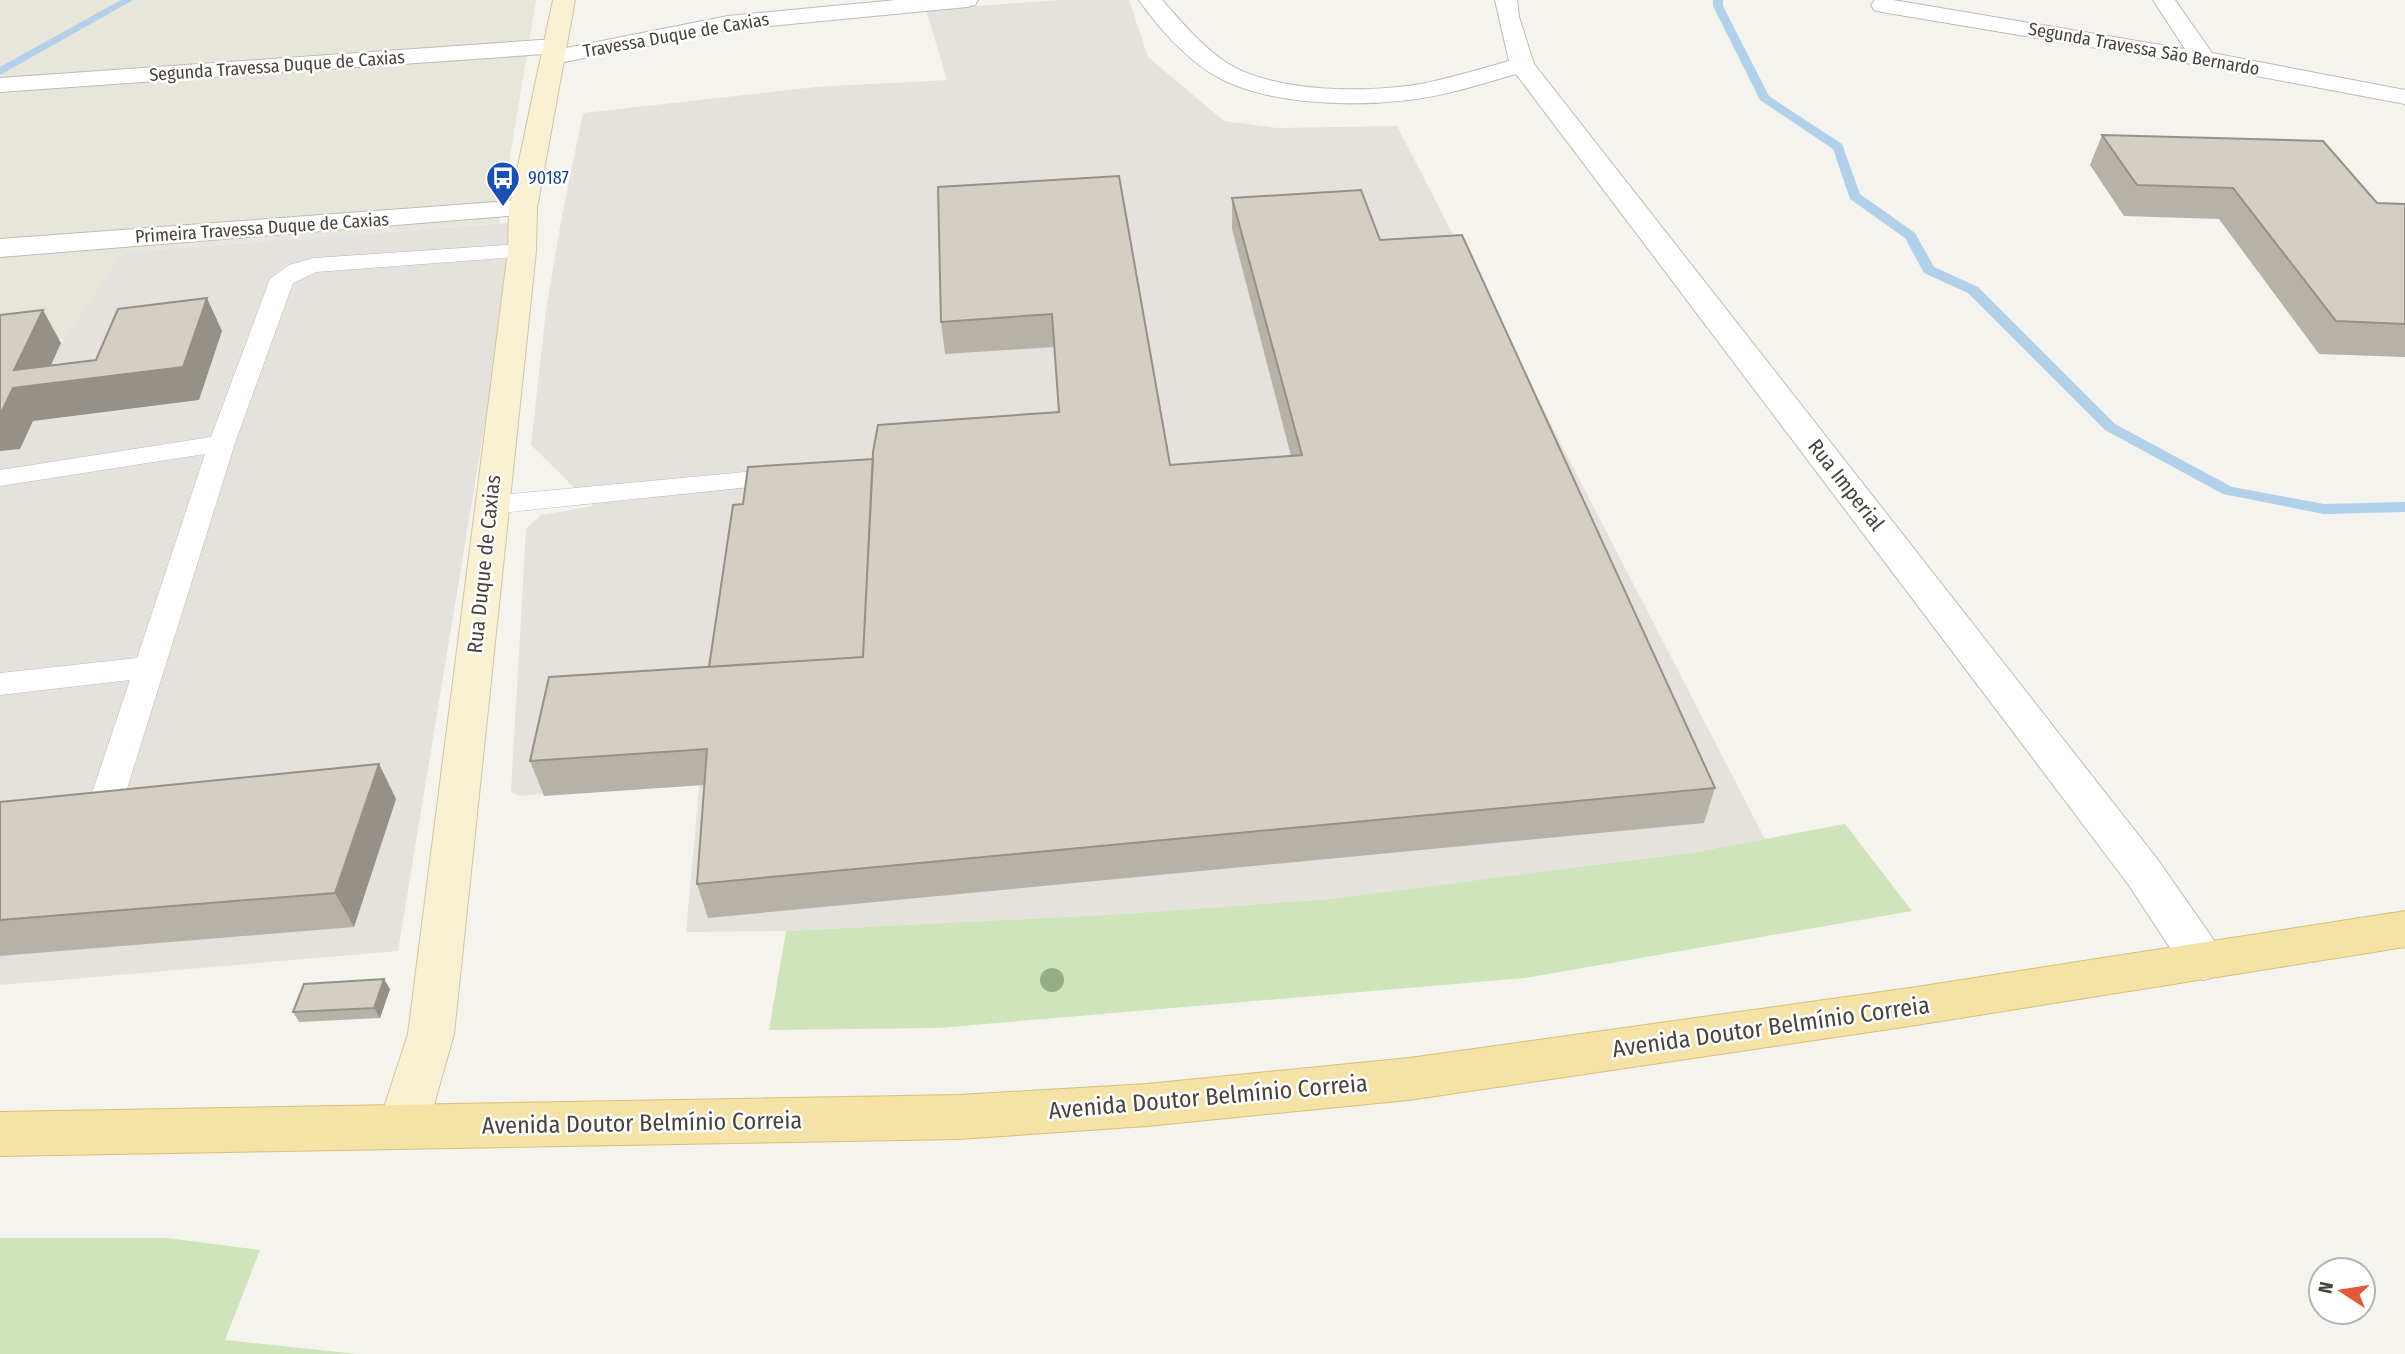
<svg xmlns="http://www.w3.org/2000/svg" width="2405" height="1354" viewBox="0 0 2405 1354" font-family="'Fira Sans Condensed',sans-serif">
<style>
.residential{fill:#e8e5db}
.industrial{fill:#e5e2de}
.green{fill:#cfe4ba}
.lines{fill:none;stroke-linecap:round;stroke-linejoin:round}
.stream{fill:#b1d0ea;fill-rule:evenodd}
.lane-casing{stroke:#bfbbb0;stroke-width:1}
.street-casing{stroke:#bfbbb0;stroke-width:2}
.secondary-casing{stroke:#cfc6a1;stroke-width:2}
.primary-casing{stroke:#d8c077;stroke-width:2}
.lane{fill:#fff;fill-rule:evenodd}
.street{fill:#fff;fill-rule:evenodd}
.secondary{fill:#f9f2d2;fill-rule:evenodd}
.primary{fill:#f4e2a6;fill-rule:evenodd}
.tree{fill:#96ae87}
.wall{fill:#b7b2a8}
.shaded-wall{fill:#959188}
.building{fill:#d5cfc3;stroke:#959188;stroke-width:2}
.labels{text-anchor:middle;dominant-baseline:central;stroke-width:5;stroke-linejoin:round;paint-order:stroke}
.far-street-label{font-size:18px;fill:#49443b;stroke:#fff}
.far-transit-label{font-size:18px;fill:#164399;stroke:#fff;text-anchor:start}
.street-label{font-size:21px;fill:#49443b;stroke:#fff}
.near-street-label{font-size:24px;fill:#49443b;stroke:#fff}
</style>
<rect width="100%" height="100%" fill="#f5f3ed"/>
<path class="residential" d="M0,0h536l-37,223 -376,29 -59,87 -64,6z"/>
<path class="industrial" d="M1058,0h71l19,57 76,64 53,7 120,-2 368,713 -69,13 -367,47 -206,15 -337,17 -100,1 14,-155 -180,19 -9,-4 15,-263 15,-14 52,-9 -62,-61 15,-135 15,-89 22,-108 232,-26 132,-7 -21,-70z
M518,222l-120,729 -398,34v-635l61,-7 62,-91z"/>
<path class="green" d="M1845,824l67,87 -387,67 -587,50 -169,2 17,-99 337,-17 206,-15 367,-47z
M0,1238h167l93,12 -35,90 132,14h-357z"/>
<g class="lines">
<path class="stream" d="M121,0h12l-133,75v-8z
M1713,0h10v6l46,90 73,48 18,50 55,39 19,34 44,20 137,137 117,63 92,17 81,-2v10l-81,2 -101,-20 -118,-64 -137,-137 -44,-20 -19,-35 -55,-39 -17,-50 -73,-49 -47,-94z"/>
<g class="lane-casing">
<path id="lane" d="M522,244l8,2 4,5 -4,5 -214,16 -23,11 -58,160 -115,368 -5,9 -12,4 -12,-4 -5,-9 44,-131 -130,15v-22l137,-15 68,-204 -205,32v-16l211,-33 59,-158 19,-14 25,-7z
M789,468l10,2 4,6 -4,6 -309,32 -10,-3 -4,-6 4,-6 10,-3z"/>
</g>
<g class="street-casing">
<path id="street" d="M896,0h82l-3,5 -8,2 -239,23 -174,34 -8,-2 -4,-5 2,-3 -544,38v-14l555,-39 8,2 3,7 162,-32z
M1139,0h23c20,22 40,47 65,63 48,30 140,30 194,21 30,-6 59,-15 88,-23l-14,-61h22l2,17 15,47 624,796 62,89 7,13 -7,13 -16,5 -16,-5 -60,-91 -612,-810c-35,10 -71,22 -108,26 -58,7 -149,5 -199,-28 -26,-17 -52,-46 -70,-72z
M1875,0h18l292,49 -32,-49h22l37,53 193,37v14l-201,-38 -322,-54 -8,-2 -3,-5z
M523,200l10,2 4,6 -4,6 -533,43v-18z"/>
</g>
<g class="secondary-casing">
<path id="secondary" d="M553,0h22l-38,208 -1,43 -82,783 -26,92 -8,15 -17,7 -17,-7 -8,-15 30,-92 100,-783 1,-43z"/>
</g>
<g class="primary-casing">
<path id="primary" d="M2405,911v36l-495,79 -501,74 -262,26 -188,13 -959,17v-44l959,-17 188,-11 262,-26 501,-70z"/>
</g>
<use href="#lane" class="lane"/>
<use href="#street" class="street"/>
<use href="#secondary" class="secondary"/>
<use href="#primary" class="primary"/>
</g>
<circle class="tree" cx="1052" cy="980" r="12"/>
<path class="wall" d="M2102,135l275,68 28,1v153l-86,-3 -100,-135 -95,-3 -34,-51z
M1119,176l51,289 121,-9 -59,-227v-31l148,42 335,548 -11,35 -996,95 -11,-34 7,-99 -160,11 -14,-35 179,-94 34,-163 130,-45 186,-47 -4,-65 -110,7 -4,-32z
M379,764l17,35 -42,128 -354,29v-154z
M390,989l-10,29 -81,4 -6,-10z"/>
<path class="shaded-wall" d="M207,298l15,33 -23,69 -166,21 -13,28 -20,2v-36l14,-45 29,-60 18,33 -19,42 141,-18z
M379,764l17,35 -42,128 -19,-34z
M384,979l6,10 -10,29 -6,-10z"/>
<path class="building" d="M2102,135l221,6 54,62 28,1v120l-69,-3 -103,-133 -96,-3z
M1119,176l51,289 132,-10 -70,-257 129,-8 19,50 82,-5 253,553 -1018,96 10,-135 -177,12 19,-84 314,-20 10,-205 5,-27 181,-13 -7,-98 -111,8 -3,-135z
M207,298l-24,69 -170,21 -13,27v-100l43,-5 -29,60 82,-10 22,-51z
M873,459l-10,198 -154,10 24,-162 10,-1 5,-37z
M379,764l-44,129 -335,27v-118z
M384,979l-10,29 -81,4 11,-28z"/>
<defs>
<g id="bus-pin" transform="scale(1.75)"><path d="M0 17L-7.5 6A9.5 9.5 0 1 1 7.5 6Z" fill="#1a4fb4" stroke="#fff"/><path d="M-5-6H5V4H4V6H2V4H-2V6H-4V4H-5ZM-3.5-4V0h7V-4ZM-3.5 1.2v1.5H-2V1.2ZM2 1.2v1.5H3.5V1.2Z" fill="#fff"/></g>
</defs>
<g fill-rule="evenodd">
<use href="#bus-pin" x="503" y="178"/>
</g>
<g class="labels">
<g class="far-street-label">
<text transform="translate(676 35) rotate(-10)">Travessa Duque de Caxias</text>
<text transform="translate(2144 49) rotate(10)">Segunda Travessa São Bernardo</text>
<text transform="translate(277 66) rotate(-4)">Segunda Travessa Duque de Caxias</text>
<text transform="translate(262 228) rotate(-4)">Primeira Travessa Duque de Caxias</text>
</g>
<g class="far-transit-label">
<text x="528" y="178">90187</text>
</g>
<g class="street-label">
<text transform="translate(1846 485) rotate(52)">Rua Imperial</text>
<text transform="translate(484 564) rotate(-84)">Rua Duque de Caxias</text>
</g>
<g class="near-street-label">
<text transform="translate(1771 1027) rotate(-8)">Avenida Doutor Belmínio Correia</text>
<text transform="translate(1208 1097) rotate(-5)">Avenida Doutor Belmínio Correia</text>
<text transform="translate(642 1123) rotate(-1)">Avenida Doutor Belmínio Correia</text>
</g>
</g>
<g transform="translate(2342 1291) rotate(282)"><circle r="33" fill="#ffffff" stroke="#b6b4b1" stroke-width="2"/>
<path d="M0-5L12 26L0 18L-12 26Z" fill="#e35835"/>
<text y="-10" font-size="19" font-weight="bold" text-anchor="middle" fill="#49443b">N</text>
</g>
</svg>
